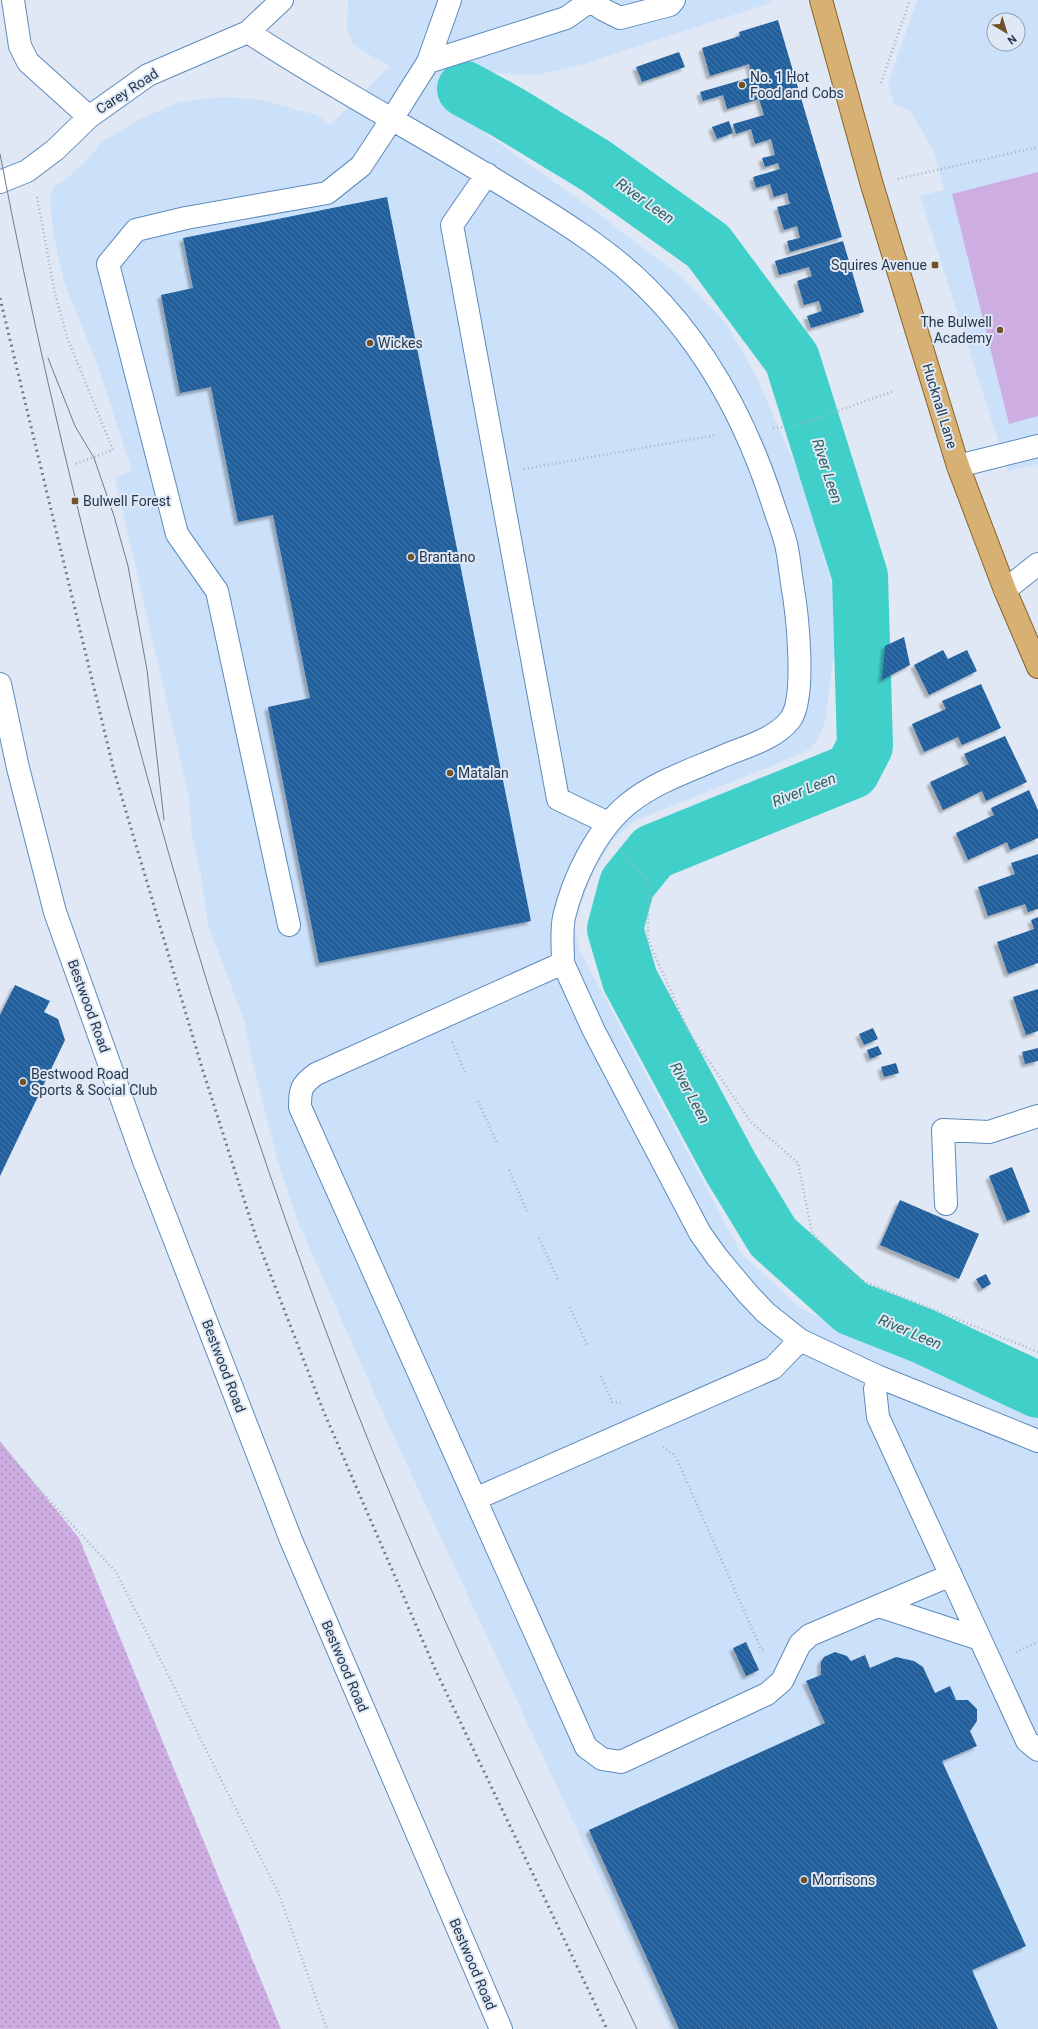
<svg xmlns="http://www.w3.org/2000/svg" width="1038" height="2029" viewBox="0 0 1038 2029" font-family="Roboto,sans-serif">
<style>
.built{fill:#cbe0f9;fill-rule:evenodd}
.grass{fill:url(#grass-dots)}
.park{fill:#ceade3}
.lines{fill:none;stroke-linecap:round;stroke-linejoin:round}
.river{stroke:#41cfca;stroke-width:56}
.building{fill:url(#building-back-hatch);filter:url(#shadow)}
.minor-casing{stroke:#5d8bbd;stroke-width:24}
.major-casing{stroke:#886429;stroke-width:24}
.path{stroke:#a6b2c1;stroke-width:2.5;stroke-dasharray:1 3;stroke-linecap:butt}
.minor{stroke:#fff;stroke-width:22}
.major{stroke:#d7b073;stroke-width:22}
.tram{stroke:#6d7c8e;stroke-width:1}
.rail{stroke:#6d7c8e;stroke-width:3;stroke-dasharray:2 4;stroke-linecap:butt}
.poi-dot{fill:#715127;stroke:#dfe8f4;stroke-width:1.5}
.labels{text-anchor:middle;dominant-baseline:central;stroke-width:4;stroke-linejoin:round;paint-order:stroke}
.poi-label{font-size:14px;fill:#25384e;stroke:#dfe8f4;text-anchor:start}
.street-label{font-size:14px;fill:#25384e;stroke:#dfe8f4}
.water-label{font-size:15px;font-style:italic;fill:#28615f;stroke:#dfe8f4}
</style>
<defs>
<pattern id="grass-dots" width="8" height="8" patternUnits="userSpaceOnUse"><rect width="8" height="8" fill="#ceade3"/><path d="M2 2h.1M6 6h.1" fill="none" stroke="#a78eba" stroke-width="1.8" stroke-linecap="round"/></pattern>
<pattern id="building-back-hatch" width="6" height="6" patternUnits="userSpaceOnUse"><rect width="6" height="6" fill="#205f9d"/><path d="M-1 5l2 2M0 0l6 6M5-1l2 2" fill="none" stroke="#4878a8"/></pattern>
<filter id="shadow"><feDropShadow dx="-3.5" dy="3.5" stdDeviation="1" flood-color="#0004"/></filter>
</defs>
<rect width="100%" height="100%" fill="#dfe8f4"/>
<path class="built" d="M348,0h424l1,2 -190,62 -46,11 -45,-2 -32,18 -3,6 6,13 19,21 99,70 98,74 48,50 30,53 46,106 30,106 1,63 -9,69 -7,17 -10,11 -39,17 -135,54 -22,20 -19,31 -19,51 6,28 161,302 60,56 237,97v623h-368l-281,-603 -91,-204 -20,-60 -28,-111 -5,-29 -37,-97 -7,-51 -9,-40 -3,-37 -74,-319 17,-7 -35,-108 -33,-81 -11,-51 -3,-35 4,-9 11,-7 22,-20 16,-19 39,-23 38,-16 44,-5 36,3 57,15 13,10 60,-59 -17,-9 -20,-13 -6,-16z
M917,0h121v464l-30,7 -88,-275 24,-6 -10,-39 -24,-41 -16,-6 -6,-20zM994,20h24v24h-24z"/>
<path class="grass" d="M0,1441l79,97 202,491h-281z"/>
<path class="park" d="M1038,172v244l-29,8 -57,-230z"/>
<g class="lines">
<path class="river" d="M465,89l42,23 89,54 112,80 84,113 68,217 5,170 -13,25 -199,81 -26,32 -12,45 15,51 101,188 42,69 79,71 71,28 115,54"/>
</g>
<path class="building" d="M778,20l64,217 -52,15 -3,-11 13,-3 -3,-12 -13,4 -7,-23 13,-3 -3,-11 -13,4 -4,-13 -14,4 -3,-11 27,-8 -2,-6 -13,4 -3,-9 13,-3 -4,-16 -16,5 -4,-15 -15,5 -3,-10 31,-9 -5,-16 -32,10 -4,-14 -20,6 -3,-9 52,-15 -3,-13 -39,12 -8,-28 38,-12 -1,-4z
M679,52l6,15 -43,15 -6,-15z
M729,121l4,12 -16,6 -5,-12z
M387,197l144,724 -212,42 -51,-256 42,-9 -37,-183 -35,7 -27,-135 -31,6 -19,-98 32,-7 -10,-50z
M843,241l21,71 -53,16 -4,-12 15,-5 -3,-10 -15,4 -7,-24 15,-5 -3,-9 -30,8 -4,-14z
M904,637l6,28 -28,15 3,-34z
M943,650l5,9 19,-9 10,21 -48,24 -15,-30z
M981,684l20,44 -39,17 -4,-8 -34,15 -12,-28 34,-15 -4,-8z
M1005,736l22,46 -41,19 -4,-10 -39,19 -13,-28 39,-18 -5,-10z
M1029,790l9,20v28l-28,12 -3,-8 -39,18 -12,-27 38,-18 -3,-7z
M1038,854v55l-10,3 -3,-8 -37,12 -10,-29 37,-13 -4,-11z
M1038,917v46l-30,11 -11,-32 37,-13 -3,-9z
M15,985l35,16 -6,11 14,7 7,21 -65,136v-161z
M1038,989v42l-12,4 -13,-38z
M873,1028l5,11 -14,6 -5,-11z
M878,1046l4,8 -12,5 -3,-9z
M1038,1048v13l-13,3 -3,-12z
M896,1063l3,10 -15,4 -3,-10z
M1012,1167l18,45 -23,9 -18,-45z
M900,1200l79,34 -20,45 -79,-34z
M986,1274l5,10 -9,5 -6,-10z
M746,1642l13,28 -13,6 -13,-28z
M835,1652l12,4 4,5 14,-6 5,13 26,-11 18,4 9,6 12,26 15,-7 6,14h12l9,9v12l-7,10 7,15 -35,15 84,185 -54,24 26,59h-319l-90,-199 236,-107 -19,-42 15,-6v-13l3,-5z"/>
<g class="lines">
<g class="minor-casing">
<path id="minor" d="M13,0l7,46 8,16 61,55
M590,0l12,9 18,9 50,-13 4,-5
M248,32c86,57 177,104 265,159 46,28 95,58 133,96 62,61 102,138 128,220 4,12 9,25 12,37 3,13 4,26 6,39 5,28 15,115 -2,137 -16,20 -46,27 -69,37 -32,14 -66,25 -93,47 -32,26 -55,75 -64,113 -3,15 -1,32 -1,46
M428,62l138,-44 24,-17
M487,174l-35,51 106,574 50,24
M0,182l27,-11 28,-21 34,-33 59,-42 100,-43 34,-32
M958,466l80,-20
M1005,590l33,-26
M0,684l18,84 37,144 89,249 147,379 210,489
M289,925l-72,-334 -40,-57 -69,-270 28,-34 50,-12 141,-25 34,-27 31,-47 36,-57 22,-62
M946,1204l-3,-74 46,2 49,-16
M879,1377l-4,12 3,28 149,324 11,9
M475,1499l298,-131 27,-28
M951,1575l-141,60 -10,9 -18,37 -15,13 -146,68 -19,-3 -16,-12 -286,-640c0,-18 1,-22 16,-33l247,-111 31,68 106,202 17,24 31,37 17,18 35,28 79,37 159,64
M879,1606l101,33"/>
</g>
<g class="major-casing">
<path id="major" d="M821,0l51,185 86,281 47,124 33,77"/>
</g>
<path class="path" d="M881,83l29,-83
M898,179l140,-32
M37,197l18,97 12,43 46,113 -38,14
M773,428l22,-2 99,-35
M524,469l192,-34
M622,852l26,30v58l42,94 61,88 47,41 14,70 44,45 182,74
M452,1042l13,30
M478,1101l19,42
M509,1170l18,41
M539,1238l19,42
M570,1307l18,40
M601,1376l11,26 11,1
M0,1447l116,125 163,322 48,135
M663,1447l12,8 86,194 5,2
M1016,1652l22,-10"/>
<use href="#minor" class="minor"/>
<use href="#major" class="major"/>
<path class="tram" d="M0,154c30,156 66,312 106,467 63,249 138,494 229,734 87,231 196,452 302,674
M48,358l27,68 19,32 20,58 14,50 19,104 17,150"/>
<path class="rail" d="M0,298l114,473 89,300 53,166 67,173 112,259 172,360"/>
</g>
<g class="poi-dot">
<circle cx="742" cy="85" r="4"/>
<rect x="931" y="261" width="8" height="8" rx="2"/>
<circle cx="1000" cy="330" r="4"/>
<circle cx="370" cy="343" r="4"/>
<rect x="71" y="497" width="8" height="8" rx="2"/>
<circle cx="411" cy="557" r="4"/>
<circle cx="450" cy="773" r="4"/>
<circle cx="23" cy="1082" r="4"/>
<circle cx="804" cy="1880" r="4"/>
</g>
<g class="labels">
<g class="poi-label">
<text x="750" y="77">No. 1 Hot<tspan x="750" dy="16">Food and Cobs</tspan></text>
<text x="927" y="265" text-anchor="end">Squires Avenue</text>
<text x="992" y="322" text-anchor="end">The Bulwell<tspan x="992" dy="16">Academy</tspan></text>
<text x="378" y="343">Wickes</text>
<text x="83" y="501">Bulwell Forest</text>
<text x="419" y="557">Brantano</text>
<text x="458" y="773">Matalan</text>
<text x="31" y="1074">Bestwood Road<tspan x="31" dy="16">Sports &amp; Social Club</tspan></text>
<text x="812" y="1880">Morrisons</text>
</g>
<g class="street-label">
<text transform="translate(127 91) rotate(-33)">Carey Road</text>
<text transform="translate(940 406) rotate(73)">Hucknall Lane</text>
<text transform="translate(89 1006) rotate(70)">Bestwood Road</text>
<text transform="translate(224 1366) rotate(69)">Bestwood Road</text>
<text transform="translate(345 1666) rotate(67)">Bestwood Road</text>
<text transform="translate(473 1964) rotate(67)">Bestwood Road</text>
</g>
<g class="water-label">
<text transform="translate(645 201) rotate(35)">River Leen</text>
<text transform="translate(827 471) rotate(72)">River Leen</text>
<text transform="translate(804 790) rotate(-22)">River Leen</text>
<text transform="translate(690 1093) rotate(62)">River Leen</text>
<text transform="translate(910 1332) rotate(23)">River Leen</text>
</g>
</g>
<g transform="translate(1006 32) rotate(142)"><circle r="19" fill="#dfe8f4" stroke="#95a2b2"/>
<path d="M0-3L7 15L0 10L-7 15Z" fill="#715127"/>
<text y="-6" font-size="11" font-weight="bold" text-anchor="middle" fill="#25384e">N</text>
</g>
</svg>
